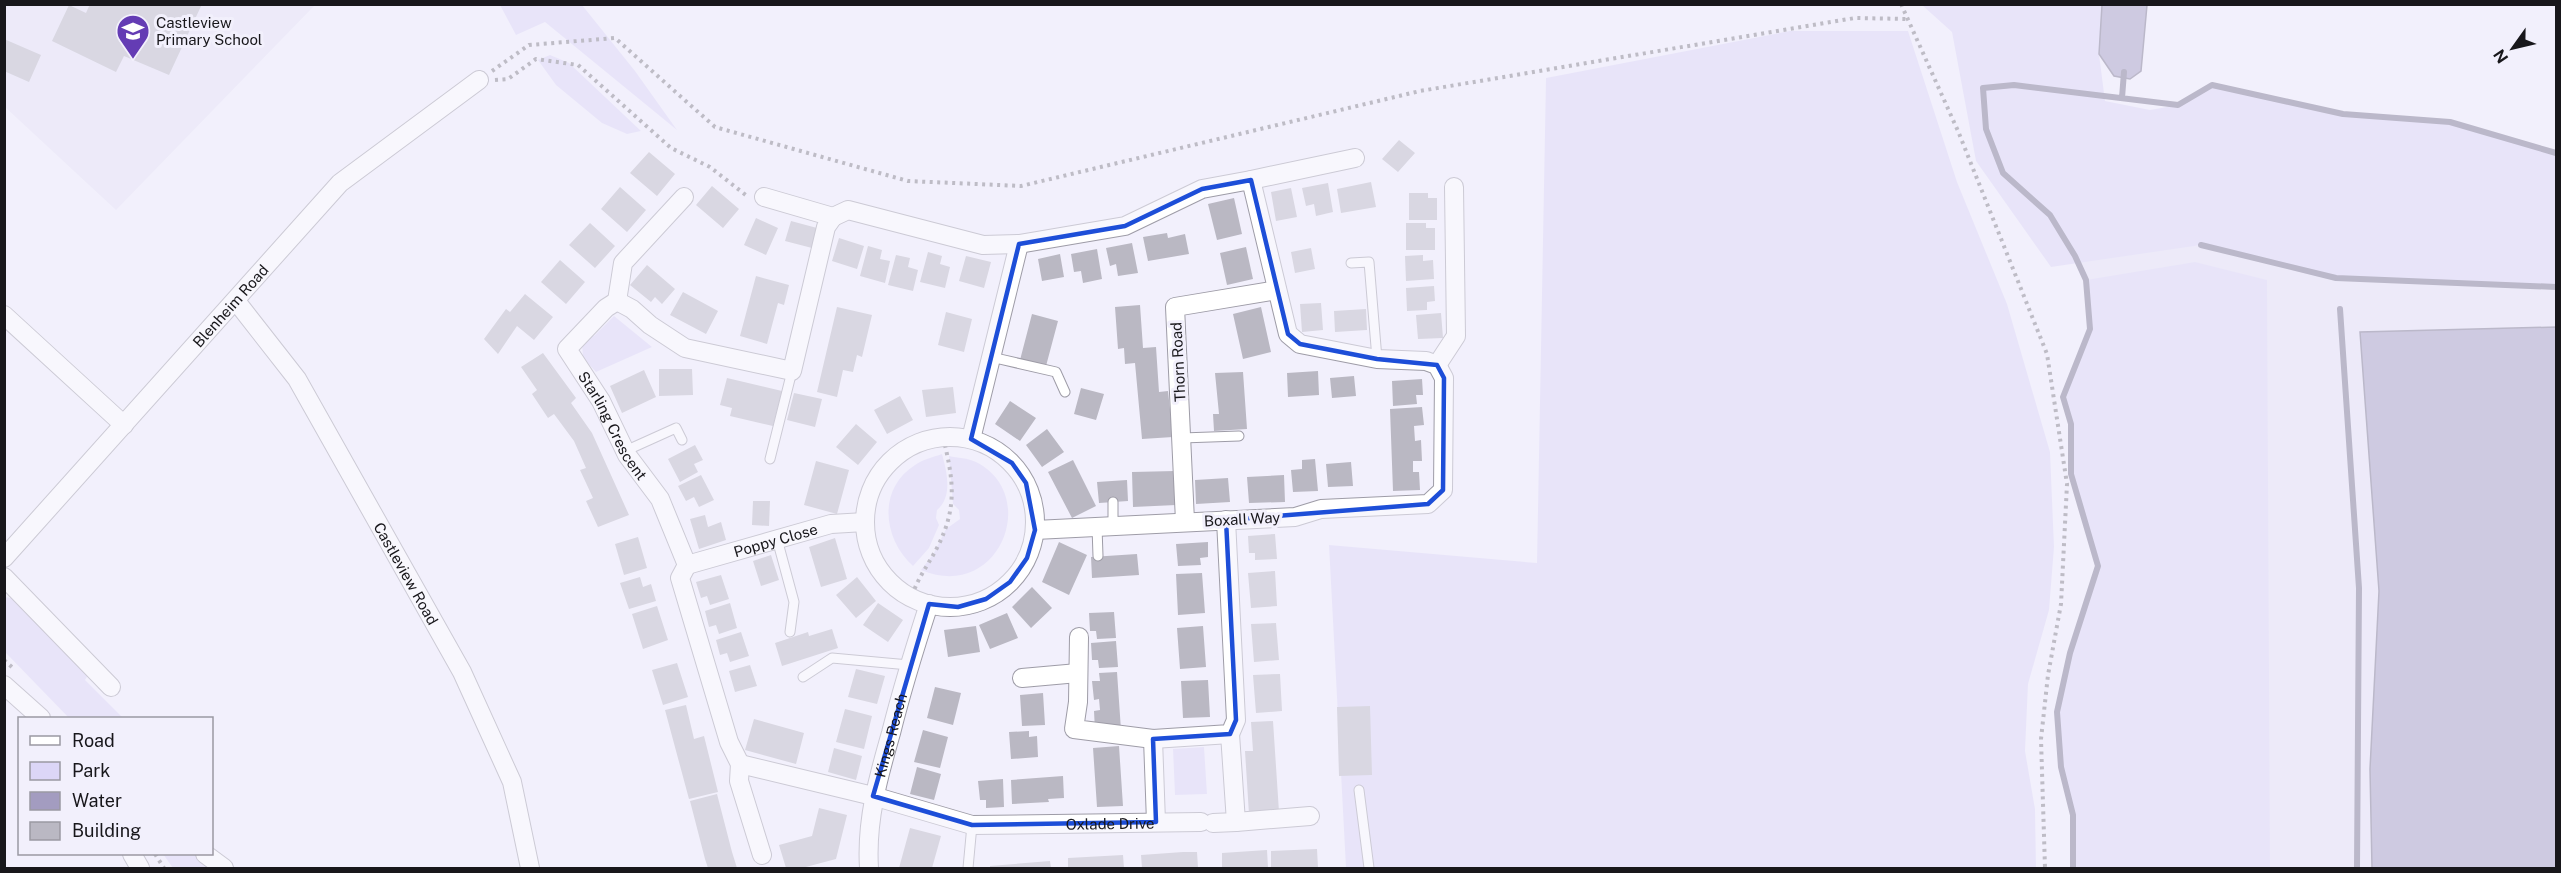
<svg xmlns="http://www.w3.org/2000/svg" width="2561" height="873" viewBox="0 0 2561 873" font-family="'Public Sans',sans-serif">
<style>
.built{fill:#e6e3f6}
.green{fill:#dcd6f7}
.water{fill:#a39cc0;stroke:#79748e;stroke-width:1.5}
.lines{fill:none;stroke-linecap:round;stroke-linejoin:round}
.stream{stroke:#79748e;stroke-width:6}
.building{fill:#bab8c3}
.service-casing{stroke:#9e9ca7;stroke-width:11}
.minor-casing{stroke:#9e9ca7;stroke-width:20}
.path{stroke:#7f7d85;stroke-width:4;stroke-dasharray:3 4.5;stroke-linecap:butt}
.service{stroke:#fff;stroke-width:9}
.minor{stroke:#fff;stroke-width:18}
.marked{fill:none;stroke:#1d4ed8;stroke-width:4.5;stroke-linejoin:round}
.labels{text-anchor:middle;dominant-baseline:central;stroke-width:6;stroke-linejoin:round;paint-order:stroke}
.poi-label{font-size:15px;fill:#18171b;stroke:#f2f0fc;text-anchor:start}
.street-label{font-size:15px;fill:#18171b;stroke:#f2f0fc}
</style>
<rect width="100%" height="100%" fill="#f2f0fc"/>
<path class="built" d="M4,5h311l-199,205 -111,-103z
M2201,245l67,18 68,15 220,9v581h-483v-53l-12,-48 -4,-55 13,-59 28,-87 -27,-92v-50l-8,-27 27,-68 -4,-49 -11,-24z"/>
<path class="green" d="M500,5h82l53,66 42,59 -132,-108 -29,13z
M1922,5h180l-3,49 6,47 45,9 28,-5 34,-20 131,29 107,8 106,31v134l-220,-9 -68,-15 -67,-18 -150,22 -75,-106 -24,-129z
M1790,31h118l49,151 50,122 43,148 4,95 -5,63 -21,74 -3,67 10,58 1,59h-690l-17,-323 208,18 9,-485z
M550,55l19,8 72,68 -14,3 -25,-11 -46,-38 -18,-25z
M2195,262l72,18 3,588h-197v-53l-12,-48 -4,-55 13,-59 28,-87 -27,-92v-50l-8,-27 27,-68 -4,-49z
M614,316l38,31 -56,25 -13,-14 -1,-16 6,-5 6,-1z
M942,454c5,18 11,43 -5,56l-1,8 3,7 -10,23 -16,18c-30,-27 -36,-77 2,-101 7,-5 18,-8 27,-11z
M949,456c9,2 19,2 27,6 65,32 24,141 -55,108l13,-17 12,-24 14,-10 -1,-9 -6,-6z
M4,597l14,2 72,73 -5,8 38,38h-54l-64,-66z
M1204,747l3,47 -32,1 -2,-46z
M163,854h34l15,14h-39z"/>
<path class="water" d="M2102,5h45l-6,66 -11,8 -16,-3 -15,-22z
M2556,327v541h-184l-2,-99 9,-178 -19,-259z"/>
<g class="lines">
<path class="stream" d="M2122,98l2,-26
M2201,245l135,33 220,9
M2340,309l19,279 -2,280
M2073,868v-53l-12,-48 -4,-55 13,-59 28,-87 -27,-92v-50l-8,-27 27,-68 -4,-49 -11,-24 -25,-41 -47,-42 -17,-44 -3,-41 31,-3 164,20 34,-20 131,29 107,8 106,31"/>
</g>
<path class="building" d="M90,4h112l-33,71 -45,-19 -8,16 -64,-31 17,-36 17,8z
M4,39l37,16 -12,27 -25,-11z
M1399,140l16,13 -17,19 -16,-13z
M649,152l26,22 -18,22 -27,-23z
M1371,182l5,25 -35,6 -4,-24z
M1328,183l5,29 -17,4 -2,-12 -8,2 -4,-18z
M712,186l27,23 -16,19 -27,-23z
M620,187l26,23 -19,22 -26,-23z
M1291,188l6,29 -21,4 -5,-29z
M1409,193h19v5h9v22h-28z
M1234,198l8,36 -25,6 -9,-36z
M756,218l22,10 -12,27 -22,-10z
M791,221l26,7 -5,20 -27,-7z
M590,223l25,23 -20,22 -26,-23z
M1406,223h20v5h9v22h-29z
M1167,233l1,5 17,-4 4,20 -41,7 -5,-24z
M839,238l25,8 -7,23 -25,-8z
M1132,243l6,30 -20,3 -2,-12 -6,2 -4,-18z
M868,246l14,4 -2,9 10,2 -5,22 -25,-7z
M1246,247l7,32 -26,6 -7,-32z
M1311,248l4,21 -20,4 -4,-21z
M1097,249l5,30 -19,4 -2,-12 -7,1 -3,-18z
M928,252l14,4 -2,8 10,3 -5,21 -25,-6z
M1060,254l4,23 -22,4 -4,-22z
M896,255l14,3 -2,9 10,3 -5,21 -25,-6z
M1423,255v6l10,-1 1,19 -28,2 -1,-25z
M966,256l25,6 -7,26 -25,-7z
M560,260l25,22 -19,22 -25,-22z
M647,265l28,24 -13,15 -7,-7 -4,5 -21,-17z
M756,276l33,9 -5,20 -6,-2 -11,41 -27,-8z
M1434,286l1,15 -8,1v8l-20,1 -1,-23z
M683,292l35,19 -12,23 -36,-19z
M525,294l28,23 -19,23 -17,-14 -19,28 -14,-15 22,-30 4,3z
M1321,303l2,27 -21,2 -2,-28z
M1140,305l3,43 13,-1 3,45 9,-1 5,46 -31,2 -7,-76 -10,1 -1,-16 -6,1 -3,-42z
M837,307l35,8 -10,42 -5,-2 -4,17 -10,-2 -6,27 -20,-5z
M1261,307l10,45 -28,7 -10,-45z
M1366,309l1,21 -32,2 -1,-21z
M946,312l26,7 -8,33 -26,-7z
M1441,313l2,25 -25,1 -2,-24z
M1032,314l26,7 -12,45 -26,-6z
M543,353l33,45 -5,5 21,30 37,82 -31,12 -12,-26 7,-3 -13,-28 6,-2 -12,-27 -20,-27 -6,4 -16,-24 5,-4 -16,-23z
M659,369h33l1,26 -34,1z
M644,370l12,27 -34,16 -12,-27z
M1318,371l1,24 -31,2 -1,-24z
M1243,372l4,57 -33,2 -1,-17h6l-4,-41z
M1354,376l2,20 -24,2 -2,-20z
M727,378l55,13 -9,35 -43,-10 2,-8 -12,-3z
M1422,379l1,16h-7l1,9 -24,2 -1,-25z
M953,387l3,26 -30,4 -4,-27z
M1081,388l23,6 -8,26 -22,-6z
M794,393l28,6 -7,28 -28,-7z
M900,396l13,24 -26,14 -13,-24z
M1010,401l26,17 -16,23 -25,-17z
M1422,407l2,18 -10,1 1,15 6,-1 1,21h-9v11h6l1,18 -27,1 -3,-82z
M856,424l21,18 -19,23 -22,-18z
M1047,429l17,23 -22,15 -16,-22z
M695,445l8,15 -9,4 4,8 -18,10 -12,-23z
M1315,459l3,32 -25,1 -2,-22 11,-1v-9z
M1073,460l23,46 -24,12 -24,-46z
M816,461l33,9 -12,44 -33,-9z
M1351,462l2,24 -25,1 -2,-23z
M1175,471l1,34 -43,2 -1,-35z
M701,475l13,25 -15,7 -5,-10 -8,4 -8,-15z
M1284,475l1,27 -36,1 -2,-26z
M1228,478l2,24 -34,2 -1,-24z
M1127,480l1,21 -29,2 -2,-21z
M753,501h17l-1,25 -17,-1z
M705,515l3,12 13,-5 5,18 -27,9 -9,-30z
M1275,534l2,25 -22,1v-7h-6l-1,-17z
M638,537l9,31 -23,7 -9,-31z
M835,538l12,41 -26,8 -12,-40z
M1059,542l28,13 -18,40 -27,-13z
M1208,542v15l-8,1 1,7 -23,1 -2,-22z
M1137,554l2,21 -47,3 -1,-21z
M771,555l8,25 -18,6 -8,-25z
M1275,571l2,35 -26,2 -3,-35z
M1202,573l3,40 -27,2 -2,-41z
M721,575l8,24 -19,6 -3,-9 -6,2 -5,-16z
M640,577l3,10 8,-3 5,17 -27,8 -9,-26z
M857,577l19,24 -20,17 -20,-23z
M1032,587l20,21 -21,20 -19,-21z
M730,603l7,25 -18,6 -3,-9 -7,2 -4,-16z
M878,603l25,17 -15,22 -25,-17z
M657,606l11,34 -25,9 -11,-35z
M1114,612l2,26 -19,1 -1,-8h-6l-1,-18z
M1007,613l11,25 -28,11 -11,-24z
M1276,623l3,37 -25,2 -3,-38z
M976,626l4,26 -32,5 -4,-27z
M1203,626l3,41 -26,2 -3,-41z
M832,629l6,19 -56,18 -7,-23 33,-11 1,4z
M741,632l8,24 -19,6 -3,-9 -7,2 -4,-15z
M1116,641l2,26 -19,1 -1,-8h-6l-1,-17z
M677,663l11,34 -25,8 -11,-35z
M750,665l7,21 -22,6 -6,-21z
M856,669l29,7 -8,28 -29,-7z
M1117,672l4,58 -26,1 -1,-20 6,-1 -1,-11 -5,1 -2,-19h8l-1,-8z
M1280,674l2,37 -26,2 -3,-38z
M1208,680l2,37 -27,1 -2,-37z
M935,687l26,6 -8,32 -26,-7z
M1043,693l2,32 -23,1 -2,-31z
M686,705l8,34 10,-3 14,56 -29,7 -24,-89z
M1370,706l2,69 -33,1 -2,-69z
M845,709l27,7 -8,33 -28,-7z
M754,719l50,14 -8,31 -51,-14z
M1273,721l6,91 -30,2 -4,-63h8l-2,-29z
M923,730l25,7 -8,31 -26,-6z
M1029,731v6l8,-1 1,21 -27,2 -2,-27z
M1119,746l4,60 -26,1 -4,-59z
M834,748l28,8 -6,24 -28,-8z
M917,767l24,7 -7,26 -24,-6z
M1063,776l1,22 -16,1 1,3 -37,2 -1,-24z
M1003,779l1,28 -18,1v-8h-6l-2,-19z
M717,794l15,58 5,16h-29l-3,-9 -15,-58z
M819,808l28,7 -11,44 -34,9h-16l-7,-23 33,-9z
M910,828l31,8 -9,32h-33z
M1317,849l1,19h-47v-17z
M1267,850l1,18h-46v-15z
M1183,852h14l1,16h-56l-1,-13z
M1123,855l1,13h-56v-10z
M1050,861l1,7h-61v-2z"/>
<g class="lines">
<g class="service-casing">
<path id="service" d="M1351,263l18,-1 8,97
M991,357l65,15 9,20
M1182,438l57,-2
M625,451l51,-23 6,12
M770,459l22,-88
M1113,502v24
M1097,527l1,29
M777,539l17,63 -4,30
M803,677l29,-19 77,7
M1359,790l10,78
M968,868l4,-43"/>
</g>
<g class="minor-casing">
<g id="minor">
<path d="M1251,180l104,-22"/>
<path d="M764,197l69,20 15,-7 135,35 36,-1 106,-18 77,-37 49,-9 37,154 12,10 77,15 49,2 11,4 7,13 -1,112 -15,14 -107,5 -26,8 -260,13"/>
<path id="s1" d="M236,301l61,78 165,293 50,110 18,86"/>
<path d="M617,301l15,8 18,16 35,23 107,23 34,-144 7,-10"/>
<path id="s2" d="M617,301l-11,7 -39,41 34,52 26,54 33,44 27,66"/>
<path d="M617,301l6,-38 61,-66"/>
<path d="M4,315l120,110"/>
<path d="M1437,365l19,-29 -2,-149"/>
<circle cx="950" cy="522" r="85"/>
<path d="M971,439l48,-195"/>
<path d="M1185,521l-10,-214 102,-17"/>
<path id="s3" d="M4,558l336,-375 139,-103"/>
<path d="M687,565l-7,13 49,164 11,22 -1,17 23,74"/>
<path id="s4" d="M687,565l144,-41 34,-2"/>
<path d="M4,577l107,110"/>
<path d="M1079,637l-1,65 -4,27 79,10 77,-5 6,-14 -10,-200"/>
<path d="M1022,678l56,-5"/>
<path d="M4,685l37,33"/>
<path d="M1153,739l3,83"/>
<path id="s5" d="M740,764l133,32 99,29 229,-3"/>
<path d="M1236,822l74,-6"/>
<path d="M1213,823l23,-1 -6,-88"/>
<path d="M132,854l8,14"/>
<path d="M205,854l19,14"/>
<path id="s6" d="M869,868c-3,-47 9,-90 22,-135 11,-44 24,-86 38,-129"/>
</g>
</g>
<path class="path" d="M1901,4l57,127 89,223 20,130 -6,120 -13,71 -7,64 4,129
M492,71l37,-26 86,-7 100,89 193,54 113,5 399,-95 435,-73 53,1
M495,80l13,-1 28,-20 42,6 93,83 39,19 37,29
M912,596c6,-19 17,-32 26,-50 20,-40 15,-68 5,-109
M4,660l9,8
M155,854l9,14"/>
<use href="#service" class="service"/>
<use href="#minor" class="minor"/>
</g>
<path d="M0 0H2561V873H0ZM1251,180l37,154 12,10 77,15 60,6 7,13 -1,112 -15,14 -202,16 10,200 -6,14 -77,5 3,83 -184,3 -99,-29 56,-192 29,3 28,-8 24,-17 17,-24 8,-28 -9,-47 -14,-20 -41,-24 48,-195 106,-18 77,-37z" fill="#f2f0fc" fill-opacity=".55" fill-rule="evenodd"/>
<path class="marked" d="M1251,180l37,154 12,10 77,15 60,6 7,13 -1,112 -15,14 -202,16 10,200 -6,14 -77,5 3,83 -184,3 -99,-29 56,-192 29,3 28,-8 24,-17 17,-24 8,-28 -9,-47 -14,-20 -41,-24 48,-195 106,-18 77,-37z"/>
<defs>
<g id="school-pin" transform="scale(1.725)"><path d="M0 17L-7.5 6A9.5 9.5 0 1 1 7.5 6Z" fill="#643cb4" stroke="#f2f0fc"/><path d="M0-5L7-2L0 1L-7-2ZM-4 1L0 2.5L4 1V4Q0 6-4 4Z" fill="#fff"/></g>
</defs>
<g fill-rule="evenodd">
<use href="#school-pin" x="133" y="31"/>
</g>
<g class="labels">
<g class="poi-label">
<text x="156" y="22">Castleview<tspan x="156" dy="17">Primary School</tspan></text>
</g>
<g class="street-label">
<text stroke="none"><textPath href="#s3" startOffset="339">Blenheim Road</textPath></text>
<text transform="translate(1178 362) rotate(-93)">Thorn Road</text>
<text stroke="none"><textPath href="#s2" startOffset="159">Starling Crescent</textPath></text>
<text transform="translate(1242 519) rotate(-3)">Boxall Way</text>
<text stroke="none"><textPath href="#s4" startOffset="92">Poppy Close</textPath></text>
<text stroke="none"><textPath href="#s1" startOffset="322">Castleview Road</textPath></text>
<text stroke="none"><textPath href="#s6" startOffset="135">Kings Reach</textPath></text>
<text stroke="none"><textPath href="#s5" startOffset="378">Oxlade Drive</textPath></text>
</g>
</g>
<rect width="2561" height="873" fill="none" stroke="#18171b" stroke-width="12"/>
<rect x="18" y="717" width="195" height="138" fill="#f2f0fc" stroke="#9b99a2" stroke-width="1.5"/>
<rect x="30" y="736" width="30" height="9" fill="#ffffff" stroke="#9b99a2" stroke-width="1.5"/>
<text x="72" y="747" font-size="18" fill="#18171b">Road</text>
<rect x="30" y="762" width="30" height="18" fill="#dcd6f7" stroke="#9b99a2" stroke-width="1.5"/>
<text x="72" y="777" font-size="18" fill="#18171b">Park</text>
<rect x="30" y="792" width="30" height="18" fill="#a39cc0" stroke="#9b99a2" stroke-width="1.5"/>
<text x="72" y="807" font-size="18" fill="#18171b">Water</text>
<rect x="30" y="822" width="30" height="18" fill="#bab8c3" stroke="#9b99a2" stroke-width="1.5"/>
<text x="72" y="837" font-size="18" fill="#18171b">Building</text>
<g transform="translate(2513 48) rotate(236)" stroke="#f2f0fc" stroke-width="4.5" paint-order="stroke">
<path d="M0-4.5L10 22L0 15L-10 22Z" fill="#18171b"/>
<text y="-9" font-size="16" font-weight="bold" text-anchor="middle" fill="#18171b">N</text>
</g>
</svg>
